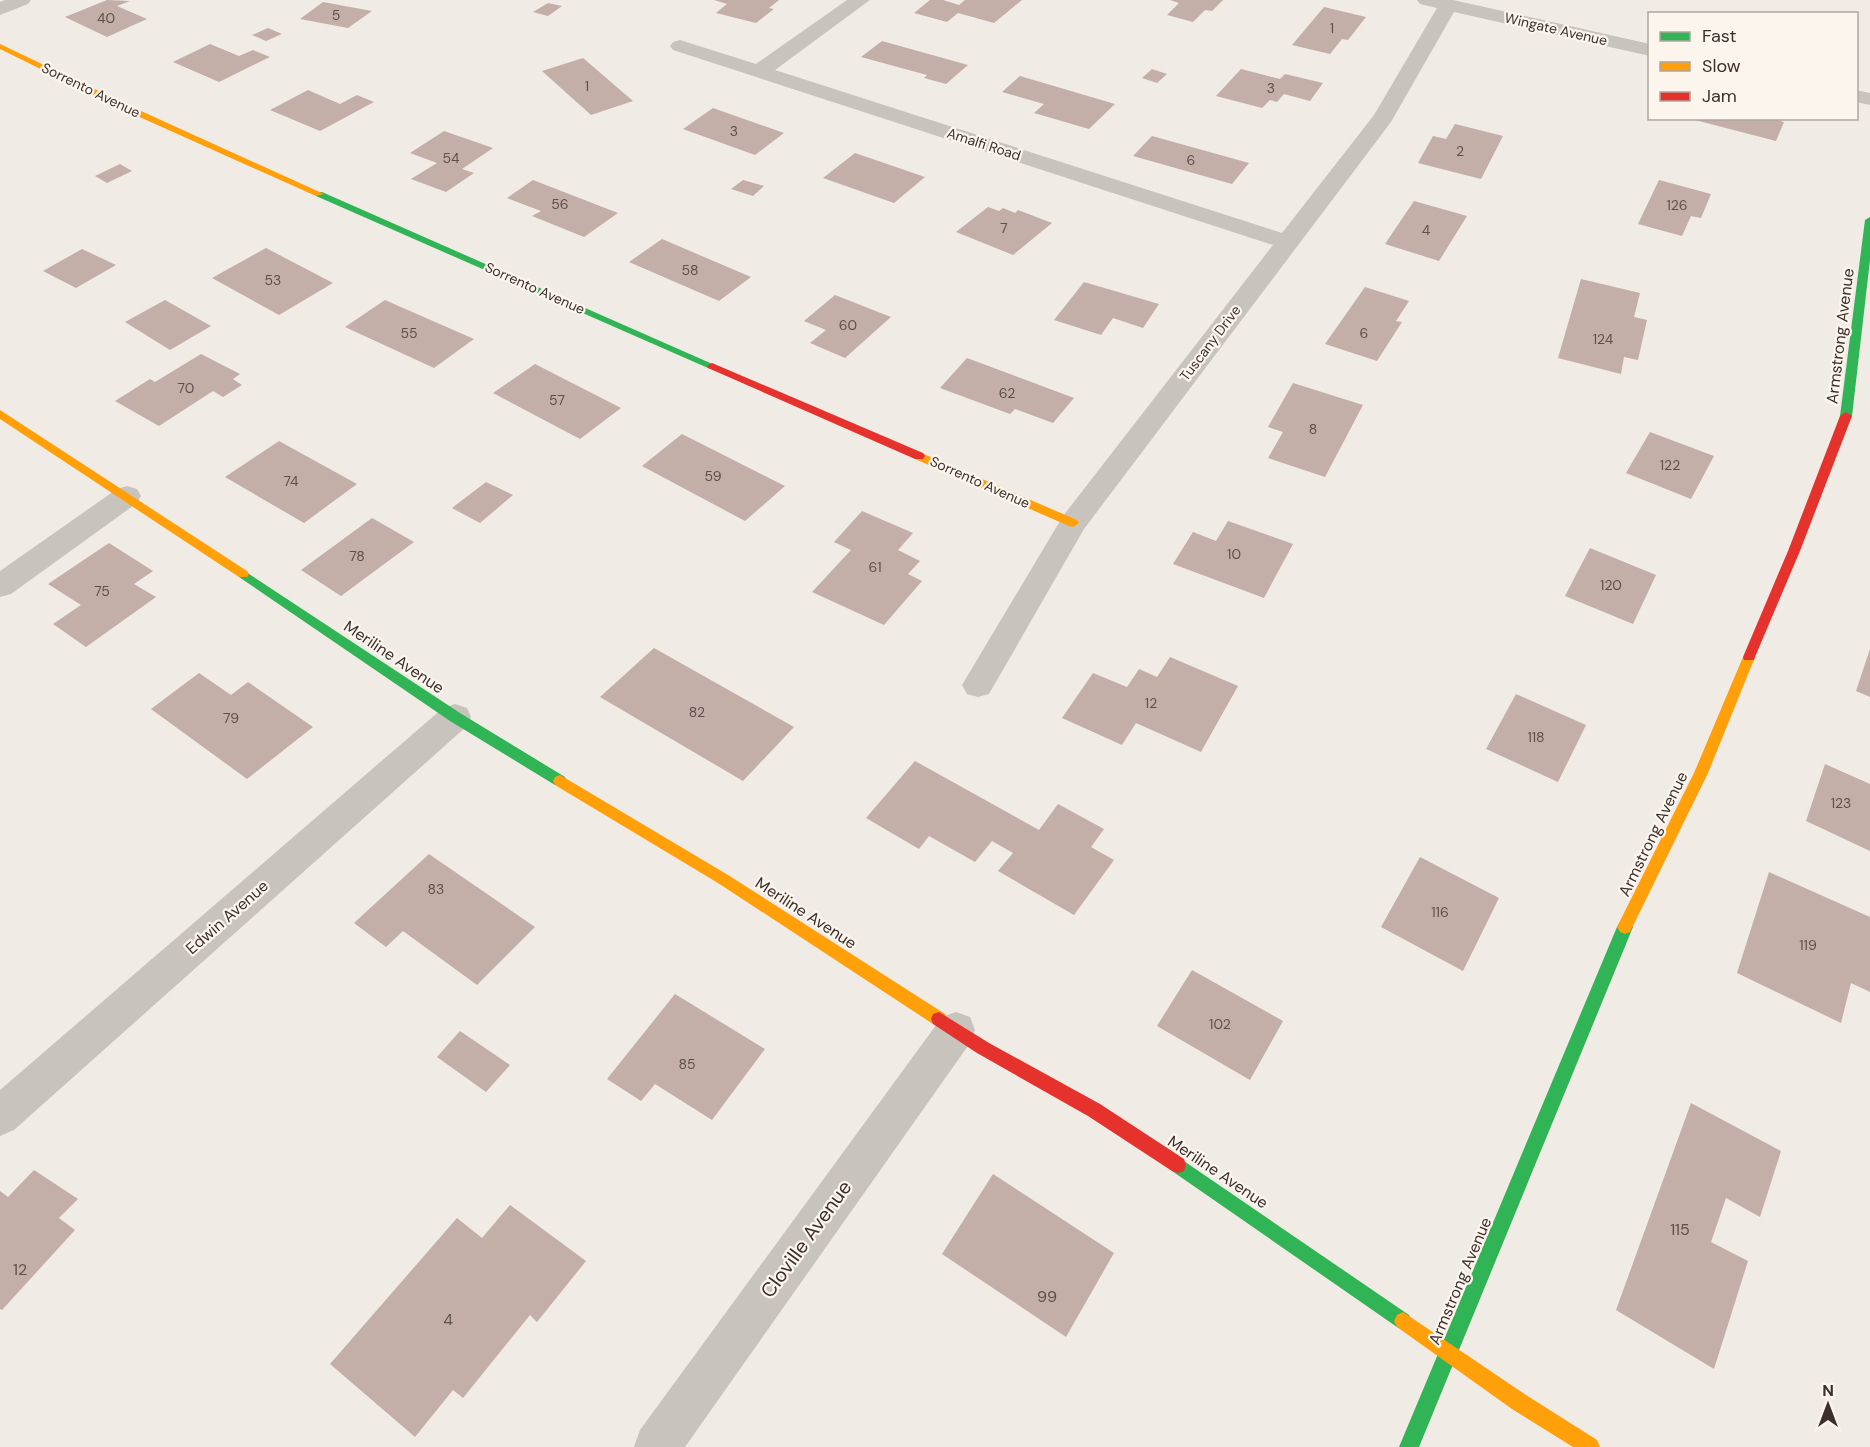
<svg xmlns="http://www.w3.org/2000/svg" width="1870" height="1447" viewBox="0 0 1870 1447" font-family="'DM Sans',sans-serif">
<style>
.building{fill:#c3afa7}
.lines{fill:none;stroke-linecap:round;stroke-linejoin:round}
.street{fill:#c9c3be;fill-rule:evenodd}
.fast{fill:#30b455;fill-rule:evenodd}
.slow{fill:#ff9f0a;fill-rule:evenodd}
.jam{fill:#e5322d;fill-rule:evenodd}
.labels{text-anchor:middle;dominant-baseline:central;stroke-width:4.5;stroke-linejoin:round;paint-order:stroke}
.number-label{font-size:14px;fill:#5d504a}
.far-street-label{font-size:14px;fill:#3b302b;stroke:#fbf5ee}
.street-label{font-size:16px;fill:#3b302b;stroke:#fbf5ee}
.near-number-label{font-size:16px;fill:#5d504a}
.near-street-label{font-size:20px;fill:#3b302b;stroke:#fbf5ee}
</style>
<rect width="100%" height="100%" fill="#f0ebe5"/>
<path class="building" d="M107,0l23,1 -13,5 30,13 -40,18 -42,-20z
M714,0h65l-10,8 5,1 -18,14 -40,-10 11,-9z
M930,0h13l16,5 6,-5h57l-28,23 -36,-10 -11,9 -33,-9z
M1170,0h53l-11,11 -7,-1 -12,12 -26,-7 12,-12z
M323,2l49,9 -24,17 -48,-9z
M548,3l14,3 -14,10 -15,-4z
M1324,7l42,10 -18,23 -6,-1 -12,15 -38,-9z
M268,28l14,6 -16,7 -14,-6z
M882,41l86,24 -22,19 -22,-6 3,-3 -66,-18z
M210,44l29,12 14,-6 17,7 -51,25 -46,-20z
M583,58l50,43 -42,14 -49,-44z
M1152,69l15,5 -10,9 -15,-5z
M1241,69l39,10 5,-5 38,9 -13,18 -26,-7 -7,8 -7,-2 -8,8 -46,-12z
M1020,76l95,28 -26,25 -55,-16 10,-9 -42,-12z
M308,90l32,14 17,-9 17,7 -54,29 -50,-21z
M713,108l71,25 -29,22 -72,-26z
M1770,118l14,4 -8,19 -85,-22z
M1455,124l48,12 -22,43 -63,-16 15,-27 13,3z
M444,131l49,17 -31,21 12,4 -28,19 -35,-13 26,-16 -27,-10z
M1152,136l97,27 -17,21 -99,-28z
M855,153l70,24 -31,26 -71,-25z
M120,164l12,7 -25,12 -12,-7z
M533,180l85,33 -34,24 -52,-21 9,-5 -34,-13z
M743,180l21,6 -11,10 -22,-7z
M1659,180l52,14 -10,24 -10,-2 -9,20 -44,-12z
M1414,201l53,15 -28,45 -54,-17z
M988,207l11,4 4,-3 12,5 3,-3 34,13 -39,32 -57,-23z
M662,239l89,38 -32,24 -90,-39z
M266,248l67,35 -54,32 -67,-37z
M82,249l34,16 -40,23 -33,-17z
M1581,279l59,14 -6,24 13,3 -9,40 -14,-3 -3,17 -63,-16z
M1084,282l75,22 -16,24 -30,-10 -12,17 -47,-15z
M1365,287l44,14 -13,20 6,1 -25,39 -52,-17z
M835,295l56,22 -46,41 -35,-15 16,-13 -22,-9z
M165,300l46,26 -41,24 -45,-28z
M385,300l89,39 -40,29 -89,-41z
M201,354l39,20 -7,5 9,6 -19,12 -10,-6 -54,35 -44,-25 35,-22 5,3z
M967,358l107,40 -21,25 -38,-14 -5,5 -70,-26z
M535,364l86,44 -41,31 -87,-46z
M1293,383l70,22 -38,72 -57,-19 15,-26 -15,-5z
M1650,432l64,24 -23,43 -65,-26z
M682,434l103,52 -40,35 -103,-55z
M279,441l78,43 -53,39 -79,-46z
M486,482l27,13 -33,28 -28,-15z
M862,511l51,22 -15,17 22,11 -12,13 14,7 -38,44 -72,-33 39,-42 -17,-8z
M372,518l42,24 -73,54 -40,-26z
M1228,521l65,23 -29,54 -91,-34 20,-32 23,9z
M109,543l44,28 -19,13 22,13 -70,50 -33,-23 28,-19 -33,-21z
M1590,548l66,27 -23,49 -68,-28z
M654,648l140,79 -51,54 -143,-84z
M1870,649v48l-14,-6z
M1170,657l68,29 -37,66 -65,-29 -14,22 -60,-27 31,-45 34,14 12,-18 18,8z
M199,673l32,22 17,-13 65,45 -66,52 -96,-70z
M1516,694l70,31 -28,57 -72,-33z
M915,761l124,69 19,-26 46,25 -13,18 23,13 -40,55 -76,-44 15,-18 -21,-12 -17,21 -46,-26 -10,13 -53,-31z
M1825,764l45,20v67l-64,-30z
M429,854l106,73 -58,58 -74,-54 -17,16 -32,-24z
M1420,857l79,41 -36,73 -82,-44z
M1769,872l101,45v75l-19,-9 -10,40 -104,-50z
M1192,970l91,51 -33,59 -93,-54z
M675,994l90,55 -53,71 -57,-36 -14,17 -34,-22z
M460,1031l50,34 -24,27 -49,-35z
M1691,1103l90,48 -21,66 -34,-19 -15,44 37,19 -34,108 -98,-59z
M34,1170l44,29 -19,19 16,12 -73,80 -2,-1v-118l8,6z
M993,1174l121,79 -48,84 -124,-83z
M510,1205l76,56 -49,61 -7,-7 -67,83 -10,-8 -38,47 -85,-73 127,-146 25,20z"/>
<g class="lines">
<path class="street" d="M5,0h26l-3,4 -28,11v-13z
M847,0h23l-95,70 507,163 92,-118 63,-107 -17,-4 -3,-4h36l197,44v12l-196,-44 -63,110 -307,407 -95,165 -11,3 -11,-3 -5,-9 101,-169 210,-271 -600,-195 -3,-4 3,-4 7,-2 76,24z
M1856,90l14,3v12l-14,-3z
M127,486l10,3 4,7 -4,7 -126,91 -11,3v-26l117,-82z
M455,704l12,4 4,9 -4,9 -453,404 -14,6v-46l443,-382z
M956,1012l14,5 5,13 -5,13 -285,404h-51l6,-17 302,-413z"/>
<path class="fast" d="M316,192h6l395,174 -5,3 -4,-1 -392,-172z
M1870,217v43l-18,156 -6,4 -6,-4 25,-196z
M243,570l217,143 105,64 2,4 -2,4h-10l-105,-64 -211,-144 -2,-3 2,-3z
M1625,920l5,2 3,5 -214,520h-20l218,-520 3,-5z
M1178,1157l231,158 3,6 -3,6 -6,3 -6,-3 -225,-156 -2,-6 2,-6z"/>
<path class="slow" d="M0,44l130,62 194,88 -8,2 -192,-86 -124,-61z
M0,410l247,161 2,3 -2,3h-8l-239,-158z
M919,452l158,68 2,3 -6,4 -4,-1 -154,-67 -2,-3z
M1749,652l6,5 -47,116 -78,159 -5,2 -5,-2 -3,-5 77,-154 49,-116z
M560,775l168,100 217,139 2,5 -2,5 -6,2 -6,-2 -215,-141 -163,-98 -2,-4 2,-4z
M1403,1312l123,83 71,45 3,7h-27l-61,-38 -115,-82 -3,-6 3,-6z"/>
<path class="jam" d="M712,363l211,90 2,3 -2,3h-8l-207,-91 -1,-2z
M1846,412l6,4 -52,135 -45,106 -1,3h-10l-1,-3 45,-106 52,-135z
M939,1012l50,31 111,61 84,55 2,6 -2,6 -6,2 -6,-2 -84,-55 -111,-63 -44,-29 -2,-5 2,-5z"/>
</g>
<g class="labels">
<g class="number-label">
<text x="336" y="15">5</text>
<text x="106" y="18">40</text>
<text x="1332" y="28">1</text>
<text x="587" y="86">1</text>
<text x="1271" y="88">3</text>
<text x="734" y="131">3</text>
<text x="1460" y="151">2</text>
<text x="451" y="158">54</text>
<text x="1191" y="160">6</text>
<text x="560" y="204">56</text>
<text x="1677" y="205">126</text>
<text x="1004" y="228">7</text>
<text x="1426" y="230">4</text>
<text x="690" y="270">58</text>
<text x="273" y="280">53</text>
<text x="848" y="325">60</text>
<text x="409" y="333">55</text>
<text x="1364" y="333">6</text>
<text x="1603" y="339">124</text>
<text x="186" y="388">70</text>
<text x="1007" y="393">62</text>
<text x="557" y="400">57</text>
<text x="1313" y="429">8</text>
<text x="1670" y="465">122</text>
<text x="713" y="476">59</text>
<text x="291" y="481">74</text>
<text x="1234" y="554">10</text>
<text x="357" y="556">78</text>
<text x="875" y="567">61</text>
<text x="1611" y="585">120</text>
<text x="102" y="591">75</text>
<text x="1151" y="703">12</text>
<text x="697" y="712">82</text>
<text x="231" y="718">79</text>
<text x="1536" y="737">118</text>
<text x="1841" y="803">123</text>
<text x="436" y="889">83</text>
<text x="1440" y="912">116</text>
<text x="1808" y="945">119</text>
<text x="1220" y="1024">102</text>
<text x="687" y="1064">85</text>
</g>
<g class="far-street-label">
<text transform="translate(1556 29) rotate(13)">Wingate Avenue</text>
<text transform="translate(91 90) rotate(26)">Sorrento Avenue</text>
<text transform="translate(984 144) rotate(18)">Amalfi Road</text>
<text transform="translate(535 288) rotate(24)">Sorrento Avenue</text>
<text transform="translate(1210 343) rotate(-53)">Tuscany Drive</text>
<text transform="translate(980 482) rotate(24)">Sorrento Avenue</text>
</g>
<g class="street-label">
<text transform="translate(1840 336) rotate(-83)">Armstrong Avenue</text>
<text transform="translate(394 657) rotate(34)">Meriline Avenue</text>
<text transform="translate(1653 834) rotate(-64)">Armstrong Avenue</text>
<text transform="translate(806 913) rotate(33)">Meriline Avenue</text>
<text transform="translate(227 917) rotate(-41)">Edwin Avenue</text>
<text transform="translate(1218 1172) rotate(34)">Meriline Avenue</text>
<text transform="translate(1460 1281) rotate(-67)">Armstrong Avenue</text>
</g>
<g class="near-number-label">
<text x="1680" y="1229">115</text>
<text x="20" y="1269">12</text>
<text x="1047" y="1296">99</text>
<text x="448" y="1319">4</text>
</g>
<g class="near-street-label">
<text transform="translate(806 1239) rotate(-54)">Cloville Avenue</text>
</g>
</g>
<rect x="1648" y="12" width="210" height="108" fill="#fbf5ee" stroke="#aea6a0" stroke-width="1.5"/>
<rect x="1660" y="32" width="30" height="9" fill="#30b455" stroke="#aea6a0" stroke-width="1.5"/>
<text x="1702" y="42" font-size="18" fill="#3b302b">Fast</text>
<rect x="1660" y="62" width="30" height="9" fill="#ff9f0a" stroke="#aea6a0" stroke-width="1.5"/>
<text x="1702" y="72" font-size="18" fill="#3b302b">Slow</text>
<rect x="1660" y="92" width="30" height="9" fill="#e5322d" stroke="#aea6a0" stroke-width="1.5"/>
<text x="1702" y="102" font-size="18" fill="#3b302b">Jam</text>
<g transform="translate(1828 1405)" stroke="#fbf5ee" stroke-width="4.5" paint-order="stroke">
<path d="M0-4.5L10 22L0 15L-10 22Z" fill="#3b302b"/>
<text y="-9" font-size="16" font-weight="bold" text-anchor="middle" fill="#3b302b">N</text>
</g>
</svg>
